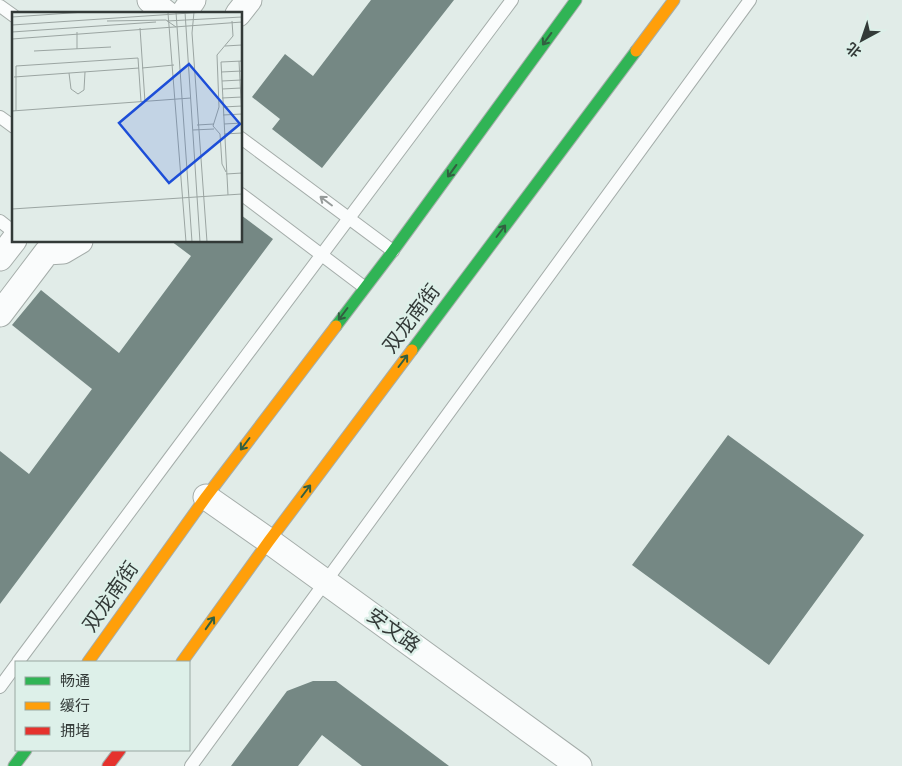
<svg xmlns="http://www.w3.org/2000/svg" width="902" height="766" viewBox="0 0 902 766" font-family="'Alegreya Sans','Noto Sans SC',sans-serif">
<style>
.building{fill:#758884}
.lines{fill:none;stroke-linecap:round;stroke-linejoin:round}
.lane-casing{stroke:#a5adaa;stroke-width:14}
.street-casing{stroke:#a5adaa;stroke-width:27}
.fast-casing{stroke:#a5adaa;stroke-width:13}
.slow-casing{stroke:#a5adaa;stroke-width:13}
.jam-casing{stroke:#a5adaa;stroke-width:13}
.lane{stroke:#fafcfc;stroke-width:12}
.street{stroke:#fafcfc;stroke-width:25}
.fast{stroke:#30b455;stroke-width:11}
.slow{stroke:#ff9f0a;stroke-width:11}
.jam{stroke:#e5322d;stroke-width:11}
.oneway{stroke:#325f41}
.oneway2{stroke:#969b9a}
.labels{text-anchor:middle;dominant-baseline:central;stroke-width:5;stroke-linejoin:round;paint-order:stroke}
.street-label{font-size:20px;fill:#333a38;stroke:#ddf0e9}
.inset-road{fill:none;stroke:#9ba5a2;stroke-width:1}
.view{fill:#1d4ed8;fill-opacity:0.15;stroke:#1d4ed8;stroke-width:2.5}
.inset-edge{fill:none;stroke:#333a38;stroke-width:2.5}
</style>
<rect width="100%" height="100%" fill="#e1ece8"/>
<path class="building" d="M371,0h83l-132,168 -50,-39 8,-10 -28,-22 33,-43 28,22z
M241,215l32,24 -273,365v-153l29,23 63,-85 -80,-64 29,-35 78,63 72,-97 -20,-15h70z
M728,435l136,100 -95,130 -137,-100z
M313,681h23l113,85h-87l-40,-31 -24,31h-67l56,-75z"/>
<g class="lines">
<g class="lane-casing">
<path id="lane" d="M0,6l14,10
M0,117l14,10
M241,138l152,113
M241,194l123,93
M0,221l14,11
M18,662l151,-203 343,-459
M0,687l16,-22
M191,766l559,-766"/>
</g>
<g class="street-casing">
<path id="street" d="M150,0l17,14
M183,14l10,-14
M238,14l11,-14
M0,258l14,-18
M0,314l47,-62 16,-1 17,-10
M206,497l63,44 310,225"/>
</g>
<g class="fast-casing">
<path id="fast" d="M336,326l57,-75 183,-251
M412,350l224,-299
M14,766l12,-16"/>
</g>
<g class="slow-casing">
<path id="slow" d="M636,51l38,-51
M88,662l118,-165 130,-171
M182,662l87,-121 143,-191"/>
</g>
<g class="jam-casing">
<path id="jam" d="M108,766l12,-16"/>
</g>
<use href="#lane" class="lane"/>
<use href="#street" class="street"/>
<use href="#fast" class="fast"/>
<use href="#slow" class="slow"/>
<use href="#jam" class="jam"/>
</g>
<defs><path id="oneway-shaft" d="M-6 0H5M1.5-3L5.5 0L1.5 3" fill="none" stroke-width="1.6" stroke-linecap="round" stroke-linejoin="round" transform="scale(1.25)"/></defs>
<g class="oneway">
<use href="#oneway-shaft" transform="translate(547 39) rotate(126)"/>
<use href="#oneway-shaft" transform="translate(452 171) rotate(126)"/>
<use href="#oneway-shaft" transform="translate(501 231) rotate(-53)"/>
<use href="#oneway-shaft" transform="translate(343 314) rotate(127)"/>
<use href="#oneway-shaft" transform="translate(403 361) rotate(-53)"/>
<use href="#oneway-shaft" transform="translate(245 444) rotate(127)"/>
<use href="#oneway-shaft" transform="translate(306 491) rotate(-53)"/>
<use href="#oneway-shaft" transform="translate(210 623) rotate(-55)"/>
</g>
<use class="oneway2" href="#oneway-shaft" transform="translate(326 201) rotate(-143)"/>
<g class="labels">
<g class="street-label">
<text transform="translate(412 319) rotate(-53)">双龙南街</text>
<text transform="translate(111 597) rotate(-55)">双龙南街</text>
<text transform="translate(393 631) rotate(36)">安文路</text>
</g>
</g>
<g transform="translate(12 12)">
<rect width="230" height="230" fill="#e1ece8"/>
<path class="inset-road" d="M164,0l16,230M173,0l15,230M182,0l-2,21 15,209M156,1l18,229M0,5l73,-5M95,9l59,-1 10,7M155,9l75,-4M0,13l193,-13M128,16l5,74M0,20l144,-10M65,20v17M0,27l230,-17M213,34l17,-1M22,39l77,-4M227,49l3,59M130,56l32,-3M209,60l21,-1M57,61l2,16 7,5 6,-4 1,-18M2,65l125,-9M210,69l19,-1M210,77l19,-1M210,86l20,-1M211,95l19,-1M0,99l179,-13M4,99v-45l122,-8 3,44M211,103l19,-1M212,112l18,-1M185,113l17,-1M181,118l21,-1M212,122l18,-1M214,160l-4,-8 -2,-30 -7,-8 6,-19 -2,-52 16,-19 -1,-15M214,162l16,-1M216,183l-7,-133 21,-1M0,197l230,-15"/>
<path class="view" d="M177,52l51,60 -71,59 -50,-60z"/>
<rect width="230" height="230" class="inset-edge"/>
</g>
<rect x="15" y="661" width="175" height="90" fill="#ddf0e9" stroke="#99a7a2"/>
<rect x="25" y="677" width="25" height="8" fill="#30b455" stroke="#99a7a2"/>
<text x="60" y="686" font-size="15" fill="#333a38">畅通</text>
<rect x="25" y="702" width="25" height="8" fill="#ff9f0a" stroke="#99a7a2"/>
<text x="60" y="711" font-size="15" fill="#333a38">缓行</text>
<rect x="25" y="727" width="25" height="8" fill="#e5322d" stroke="#99a7a2"/>
<text x="60" y="736" font-size="15" fill="#333a38">拥堵</text>
<g transform="translate(862 40) rotate(220)" stroke="#ddf0e9" stroke-width="4" paint-order="stroke">
<path d="M0-4L9 19L0 12L-9 19Z" fill="#333a38"/>
<text y="-8" font-size="14" font-weight="bold" text-anchor="middle" fill="#333a38">北</text>
</g>
</svg>
